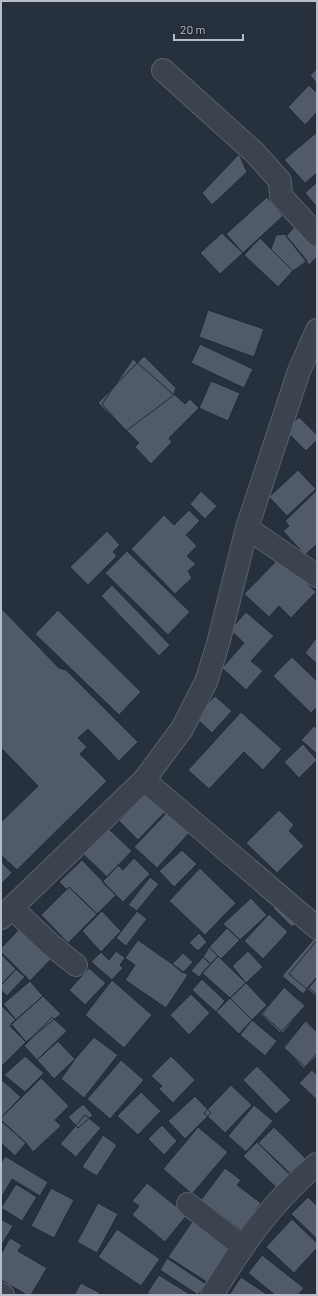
<svg xmlns="http://www.w3.org/2000/svg" width="318" height="1296" viewBox="0 0 318 1296" font-family="Barlow,sans-serif">
<style>
.building{fill:#505a69;stroke:#212a36}
.lines{fill:none;stroke-linecap:round;stroke-linejoin:round}
.minor-casing{stroke:#58616c;stroke-width:24}
.minor{stroke:#3b434e;stroke-width:22}
</style>
<rect width="100%" height="100%" fill="#27313e"/>
<path class="building" d="M317,69v15l-7,-9z
M309,85l8,8v19l-12,13 -17,-18z
M317,132v41l-12,10 -21,-23z
M239,154l8,18 -35,33 -10,-12z
M317,182v25l-12,-14z
M267,197l16,19 -40,37 -17,-19z
M298,223l19,20v14l-8,8 -23,-29z
M222,233l21,20 -23,21 -20,-21z
M285,234l22,27 -14,10 -22,-22 5,-14z
M260,238l33,33 -15,16 -34,-32z
M208,310l56,19 -10,28 -55,-20z
M200,344l53,25 -9,19 -53,-25z
M144,356l32,32 -2,6 11,10 5,-5 9,9 -30,30 3,4 -21,22 -16,-17 4,-4 -41,-40z
M133,359l41,36 -48,36 -24,-27z
M211,381l29,12 -12,28 -29,-13z
M299,417l18,18v5l-11,11 -21,-21z
M298,470l18,19 -29,27 -18,-19z
M317,490v54l-12,11 -22,-24 6,-5 -4,-5z
M201,491l16,15 -12,13 -15,-15z
M189,510l11,11 -14,14 11,11 -10,10 9,8 -8,7 4,7 -17,16 -44,-45 33,-34 10,10z
M107,531l13,14 -7,7 4,4 -29,29 -18,-18z
M127,551l63,61 -22,23 -63,-62z
M280,557l36,35 -25,26 -12,-12 -10,11 -25,-23z
M112,585l58,60 -11,11 -58,-60z
M1,608l58,60 7,2 72,72 -19,19 -31,-32 -10,9 9,9 -7,7 27,27 -90,89 -16,-15v-33l37,-36 -36,-37 -1,1z
M58,610l83,82 -22,23 -84,-81z
M246,612l28,24 -23,25 12,10 -17,19 -24,-22 22,-25 -14,-13z
M317,637v27l-12,-11z
M292,657l25,24v26l-6,6 -38,-37z
M215,696l17,15 -20,22 -17,-16z
M241,712l41,37 -19,21 -19,-18 -35,37 -21,-19z
M314,726l3,3v25l-16,-14z
M303,744l14,16 -18,18 -15,-16z
M148,791l19,19 -29,30 -19,-19z
M170,809l22,21 -35,38 -23,-21z
M279,810l15,15 -5,6 15,15 -27,27 -31,-30z
M108,828l24,23 -25,26 -24,-23z
M182,850l15,14 -23,23 -15,-16z
M134,858l16,16 -27,28 -21,-20 16,-17 5,5z
M82,860l34,35 -19,19 -28,-27 -2,3 -8,-8z
M1,861l11,12 -11,11z
M200,868l36,35 -31,32 -36,-34z
M150,877l9,7 -22,27 -9,-6z
M69,887l28,27 -29,29 -27,-28z
M251,898l16,17 -27,25 -17,-16z
M280,900l19,20 -7,7 -19,-19z
M102,911l19,20 -20,21 -19,-21z
M137,911l10,8 -21,27 -10,-8z
M269,914l19,18 -25,27 -19,-18z
M25,923l31,31 -26,27 -29,-29v-4z
M227,928l13,12 -19,19 -12,-12z
M199,933l8,9 -9,9 -9,-8z
M317,935v43l-14,16 -21,-18z
M138,940l50,35 -22,33 -41,-28 10,-15 -10,-7z
M317,940v37l-10,12 -18,-15z
M209,947l9,9 -7,8 -8,-7z
M116,951l9,7 -5,7 3,3 -11,12 -21,-18 10,-10 8,8z
M248,951l15,16 -17,16 -14,-17z
M183,953l10,9 -10,11 -11,-9z
M1,954l15,15 -15,16z
M218,956l28,27 -16,15 -28,-25z
M203,957l8,7 -12,13 -8,-6z
M89,968l17,15 -21,22 -16,-15z
M16,969l9,8 -18,19 -6,-6v-5z
M317,977v20l-10,-8z
M317,978v17l-9,-8z
M202,979l23,22 -9,11 -24,-22z
M112,980l40,35 -28,33 -39,-33z
M30,981l13,15 -27,24 -13,-16z
M246,983l21,22 -15,15 -22,-22z
M284,987l22,18 -23,28 -21,-19z
M284,987l21,19 -25,27 -20,-19z
M191,994l19,19 -21,22 -19,-20z
M43,996l18,18 -35,28 -15,-18z
M230,998l22,22 -13,14 -23,-22z
M1,1005l15,15 -6,6 16,16 -25,25z
M52,1017l15,14 -30,29 -13,-14z
M252,1020l25,21 -12,15 -25,-21z
M306,1020l11,11v22l-12,14 -21,-19z
M305,1021l12,11v24l-13,13 -21,-22z
M94,1037l24,18 -34,43 -23,-19 14,-20z
M58,1041l17,18 -21,20 -17,-19z
M25,1056l19,17 -19,19 -21,-17z
M171,1056l24,24 -22,23 -14,-14 3,-3 -11,-10z
M121,1060l23,20 -34,39 -23,-20z
M257,1066l34,34 -15,14 -33,-34z
M312,1070l5,5v25l-18,-17z
M41,1078l28,28 -14,14 6,6 -28,26 -7,-9 -25,-22v-3z
M1,1079l20,18 -20,21z
M231,1085l21,20 -27,28 -21,-20z
M141,1092l20,19 -23,24 -21,-19z
M195,1096l16,17 -26,26 -17,-18z
M83,1104l10,11 -15,13 -10,-11z
M254,1105l19,16 -27,31 -18,-16z
M85,1115l16,13 -25,29 -16,-13z
M1,1120l25,23 -11,13 -14,-13z
M162,1125l15,16 -13,14 -16,-16z
M198,1127l30,25 -36,42 -29,-25z
M274,1127l35,35 -16,16 -35,-35z
M103,1135l14,10 -20,31 -15,-9z
M257,1142l37,35 -14,14 -37,-35z
M5,1156l43,26 -8,14 -28,-17 -11,19v-35z
M225,1168l16,12 -4,5 24,18 -20,27 -40,-30z
M147,1183l40,32 -22,27 -33,-27 7,-9 -7,-5z
M16,1184l21,13 -15,24 -21,-13z
M51,1188l23,12 -20,38 -23,-12z
M308,1197l9,9v33l-26,-25z
M98,1203l20,11 -21,39 -20,-11z
M196,1216l41,28 -27,40 -42,-27z
M1,1219l12,7 -12,20z
M292,1219l25,24v5l-23,25 -28,-26z
M117,1229l43,30 -19,27 -43,-29z
M10,1238l12,7 -4,6 29,17 -16,27h-4l-26,-15v-26z
M262,1255l42,33 -6,7h-23l-27,-22z
M167,1258l39,26 -8,11 -38,-25z
M159,1275l32,20h-40l-4,-2z
M241,1277l27,18h-39z
M81,1283l19,10 -1,2h-25z"/>
<g class="lines">
<g class="minor-casing">
<path id="minor" d="M163,70l92,83 17,19 8,9 1,15 36,39
M247,528l70,48
M144,780l173,148
M12,908l38,36 26,21
M1,918l143,-138 38,-51 24,-47 12,-38 29,-116 52,-157 18,-41
M188,1204l54,42
M1,1294l2,1
M212,1295c31,-51 59,-92 105,-131"/>
</g>
<use href="#minor" class="minor"/>
</g>
<rect width="318" height="1296" fill="none" stroke="#b7bec9" stroke-width="4"/>
<path d="M174 34v6h69v-6" fill="none" stroke="#b7bec9" stroke-width="2"/>
<text x="180" y="34" font-size="12" fill="#b7bec9" stroke="#1f2834" stroke-width="3" paint-order="stroke">20 m</text>
</svg>
